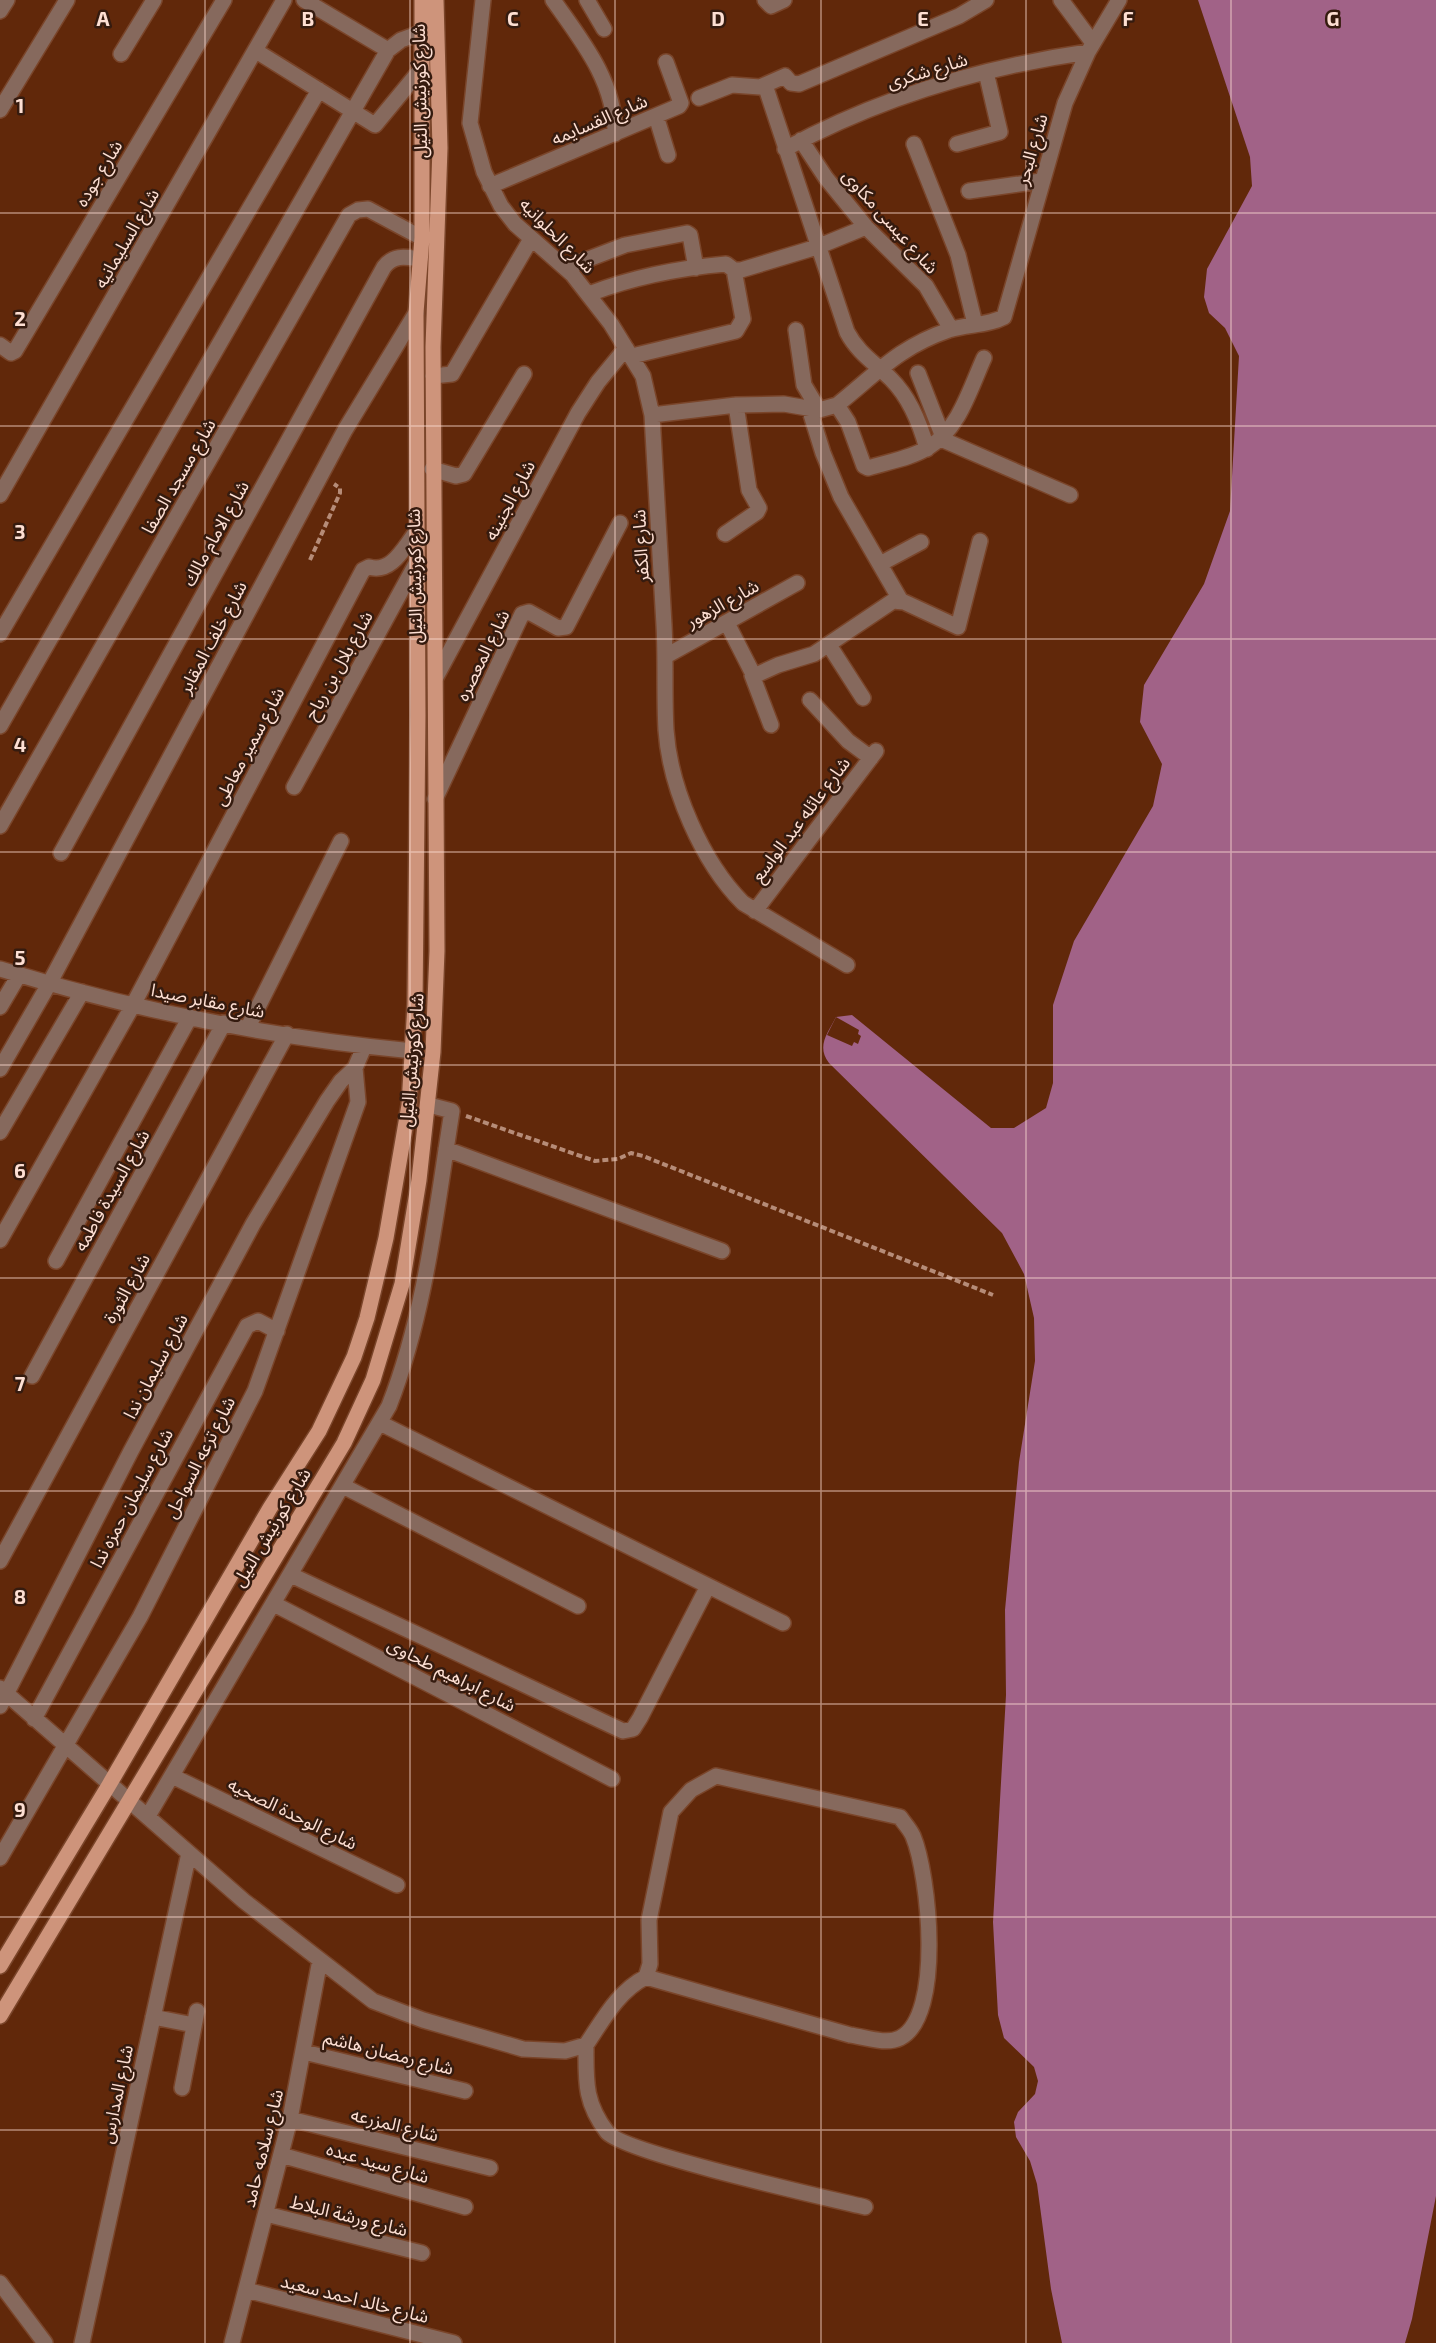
<svg xmlns="http://www.w3.org/2000/svg" width="1436" height="2343" viewBox="0 0 1436 2343" font-family="'Exo 2','Noto Sans Arabic',sans-serif">
<style>
.water{fill:#a16287}
.pier{fill:#61280a}
.lines{fill:none;stroke-linecap:round;stroke-linejoin:round}
.minor-casing{stroke:#7a452a;stroke-width:18}
.major-casing{stroke:#7a452a;stroke-width:18}
.path{stroke:#b68c78;stroke-width:4;stroke-dasharray:6 3;stroke-linecap:butt}
.minor{stroke:#86695d;stroke-width:15}
.major{stroke:#ce947b;stroke-width:15}
.grid{fill:none;stroke:#fddfd3;stroke-width:1.5;stroke-opacity:0.55}
.labels{text-anchor:middle;dominant-baseline:central;stroke-width:5;stroke-linejoin:round;paint-order:stroke}
.street-label{font-size:18px;fill:#fddfd3;stroke:#351b0f}
.grid-label{font-size:20px;text-anchor:middle;font-weight:bold;fill:#fddfd3;stroke:#351b0f;stroke-width:5;stroke-linejoin:round;paint-order:stroke}
</style>
<rect width="100%" height="100%" fill="#61280a"/>
<path class="water" d="M1198,0h238v2196l-24,123 -7,24h-343l-11,-54 -14,-105 -7,-23 -14,-24 -2,-15 4,-10 17,-18 3,-13 -4,-14 -30,-29 -6,-23 -5,-93 13,-227 -1,-85 14,-148 16,-101 -1,-43 -10,-44 -22,-41 -173,-170c-13,-17 -1,-30 7,-46l16,-2 139,113h23l32,-20 7,-25v-78l21,-64 79,-135 9,-42 -22,-42 4,-37 60,-101 26,-73 9,-155 -14,-28 -16,-15 -5,-16 3,-28 45,-83 -2,-29z"/>
<path class="pier" d="M836,1017l23,13 -1,4 3,2 -3,8 -4,-2 -2,4 -25,-11z"/>
<g class="lines">
<g class="minor-casing">
<path id="minor" d="M304,0l84,50
M483,0l-13,123 14,49 17,34 14,18 57,50 39,50 32,52 9,39c4,70 8,140 12,210 2,35 0,70 2,105 4,58 36,132 77,173l104,62
M553,0c29,41 62,81 62,134
M587,0l17,29
M765,0l6,6 13,-6
M1061,0l32,43
M0,11l7,-11
M256,51l119,74 47,-57
M121,54l33,-54
M765,85l82,247c11,21 28,31 44,47 19,19 29,44 36,70
M699,98l33,-13 28,2 25,-11 6,7 8,1 160,-68 27,-16
M0,110l67,-110
M656,116l12,39
M801,140l25,38 40,49 60,59 25,43
M914,144l44,111 17,69
M957,144l43,-12 -14,-60
M785,149c94,-51 198,-82 303,-97
M490,186l189,-80 2,-3 -15,-41
M969,191l72,-10
M565,268l60,-23 62,-12 3,2 6,33
M589,294c44,-17 90,-26 137,-30l8,6h7l76,-23 49,-20
M796,330l8,55 15,25
M0,345l11,8 4,-2 209,-351
M632,356l104,-25 7,-12 -9,-49
M918,373l25,64
M433,376l19,-2 79,-135
M837,405l11,17 16,44 4,2c19,-6 44,-10 61,-21 30,-18 41,-58 55,-89
M809,408l14,45 18,44 60,104
M652,415l84,-10 48,-1 35,6 18,-5c40,-32 62,-58 112,-75 18,-6 38,-4 55,-13l61,-214 23,-51 31,-52
M941,439l129,56
M432,469l24,7 8,-2 60,-100
M0,495l284,-495
M725,534l32,-22 2,-4 -10,-18 -13,-85
M880,564l41,-22
M727,623l27,53 24,-11 36,-11 79,-53 11,1 54,25 22,-86
M0,634l319,-544
M829,645l34,53
M666,656l131,-73
M752,675l19,50
M436,677l142,-264 20,-31 28,-34
M810,700l38,41 23,17
M0,726l388,-676 13,-10 22,-8
M294,787l123,-225
M435,799l87,-185 7,-2 29,16 8,-1 54,-104
M0,826l349,-611 9,-5 10,-1 54,29
M61,853l323,-586c10,-13 22,-10 36,-8
M755,911l121,-160
M0,969c133,41 274,69 413,82
M0,1007l19,-32
M248,1027l93,-186
M0,1069l49,-85 296,-554 71,-117
M0,1132l82,-140
M446,1149l276,102
M0,1240l133,-235 230,-435 6,-3c23,7 35,-20 48,-36
M56,1261l134,-244
M32,1376l192,-353
M380,1423l403,200
M343,1486l235,120
M0,1561l287,-527
M291,1575l332,156 10,-2 7,-11 68,-132
M274,1604l338,175
M0,1688l244,213 129,100 50,19 100,29 42,2 21,-6c17,-25 32,-54 60,-68l204,58c15,2 36,10 50,3 44,-22 29,-164 13,-202 -3,-7 -9,-13 -13,-19l-184,-41 -25,14 -20,22 -22,108 1,44 -4,13
M0,1706l131,-255 122,-227 74,-123 14,-20 14,-13
M34,1719l213,-393 11,-5 19,10
M172,1776l225,109
M148,1816l241,-410c37,-95 47,-195 63,-295l-23,-6
M0,1858l140,-241 115,-226 103,-289 -3,-34 9,-21
M153,2017l41,8
M586,2045c0,35 -2,57 21,87 15,20 220,66 258,75
M304,2052l161,39
M182,2088l15,-77
M290,2119l200,49
M281,2155l184,52
M266,2214l156,39
M0,2283l45,60
M246,2290l208,53
M82,2343l107,-490
M232,2343l58,-224 30,-159"/>
</g>
<g class="major-casing">
<path id="major" d="M0,1966l109,-181 161,-277 49,-77 35,-74 13,-39 19,-80 23,-133 6,-101 3,-289 -2,-402 6,-75v-238
M0,2016l344,-573 29,-63 29,-96 17,-104 14,-128 4,-101 -4,-604 7,-199 -4,-148"/>
</g>
<path class="path" d="M310,560l30,-67v-5l-6,-4
M466,1116l129,45 23,-2 13,-6 12,3 350,139"/>
<use href="#minor" class="minor"/>
<use href="#major" class="major"/>
</g>
<path class="grid" d="M205,0v2343M410,0v2343M615,0v2343M821,0v2343M1026,0v2343M1231,0v2343M0,213h1436M0,426h1436M0,639h1436M0,852h1436M0,1065h1436M0,1278h1436M0,1491h1436M0,1704h1436M0,1917h1436M0,2130h1436"/>
<g class="labels">
<g class="street-label">
<text transform="translate(927 70) rotate(-17)">شارع شكرى</text>
<text transform="translate(419 91) rotate(-91)">شارع كورنيش النيل</text>
<text transform="translate(599 119) rotate(-23)">شارع القسايمه</text>
<text transform="translate(1031 149) rotate(-74)">شارع البحر</text>
<text transform="translate(98 173) rotate(-59)">شارع جوده</text>
<text transform="translate(891 221) rotate(48)">شارع عيسى مكاوى</text>
<text transform="translate(558 235) rotate(45)">شارع الحلوانيه</text>
<text transform="translate(126 238) rotate(-60)">شارع السليمانيه</text>
<text transform="translate(178 476) rotate(-60)">شارع مسجد الصفا</text>
<text transform="translate(509 500) rotate(-62)">شارع الجنينه</text>
<text transform="translate(215 533) rotate(-61)">شارع الامام مالك</text>
<text transform="translate(640 546) rotate(-93)">شارع الكفر</text>
<text transform="translate(414 576) rotate(-91)">شارع كورنيش النيل</text>
<text transform="translate(722 603) rotate(-29)">شارع الزهور</text>
<text transform="translate(212 637) rotate(-62)">شارع خلف المقابر</text>
<text transform="translate(482 655) rotate(-64)">شارع المعصره</text>
<text transform="translate(338 665) rotate(-61)">شارع بلال بن رباح</text>
<text transform="translate(248 746) rotate(-62)">شارع سمير معاطى</text>
<text transform="translate(800 819) rotate(-53)">شارع عائله عبد الواسع</text>
<text transform="translate(208 1000) rotate(11)">شارع مقابر صيدا</text>
<text transform="translate(411 1060) rotate(-85)">شارع كورنيش النيل</text>
<text transform="translate(111 1190) rotate(-61)">شارع السيدة فاطمه</text>
<text transform="translate(126 1288) rotate(-61)">شارع الثورة</text>
<text transform="translate(155 1366) rotate(-62)">شارع سليمان ندا</text>
<text transform="translate(199 1457) rotate(-63)">شارع ترعه السواحل</text>
<text transform="translate(131 1498) rotate(-62)">شارع سليمان حمزه ندا</text>
<text transform="translate(271 1527) rotate(-59)">شارع كورنيش النيل</text>
<text transform="translate(452 1674) rotate(27)">شارع ابراهيم طحاوى</text>
<text transform="translate(293 1813) rotate(26)">شارع الوحدة الصحيه</text>
<text transform="translate(389 2052) rotate(14)">شارع رمضان هاشم</text>
<text transform="translate(116 2094) rotate(-78)">شارع المدارس</text>
<text transform="translate(395 2124) rotate(14)">شارع المزرعه</text>
<text transform="translate(262 2148) rotate(-76)">شارع سلامه حامد</text>
<text transform="translate(378 2162) rotate(16)">شارع سيد عبده</text>
<text transform="translate(349 2215) rotate(14)">شارع ورشة البلاط</text>
<text transform="translate(355 2298) rotate(14)">شارع خالد احمد سعيد</text>
</g>
</g>
<g class="grid-label">
<text x="103" y="26">A</text>
<text x="308" y="26">B</text>
<text x="513" y="26">C</text>
<text x="718" y="26">D</text>
<text x="923" y="26">E</text>
<text x="1128" y="26">F</text>
<text x="1333" y="26">G</text>
<text x="20" y="113">1</text>
<text x="20" y="326">2</text>
<text x="20" y="539">3</text>
<text x="20" y="752">4</text>
<text x="20" y="965">5</text>
<text x="20" y="1178">6</text>
<text x="20" y="1391">7</text>
<text x="20" y="1604">8</text>
<text x="20" y="1817">9</text>
</g>
</svg>
